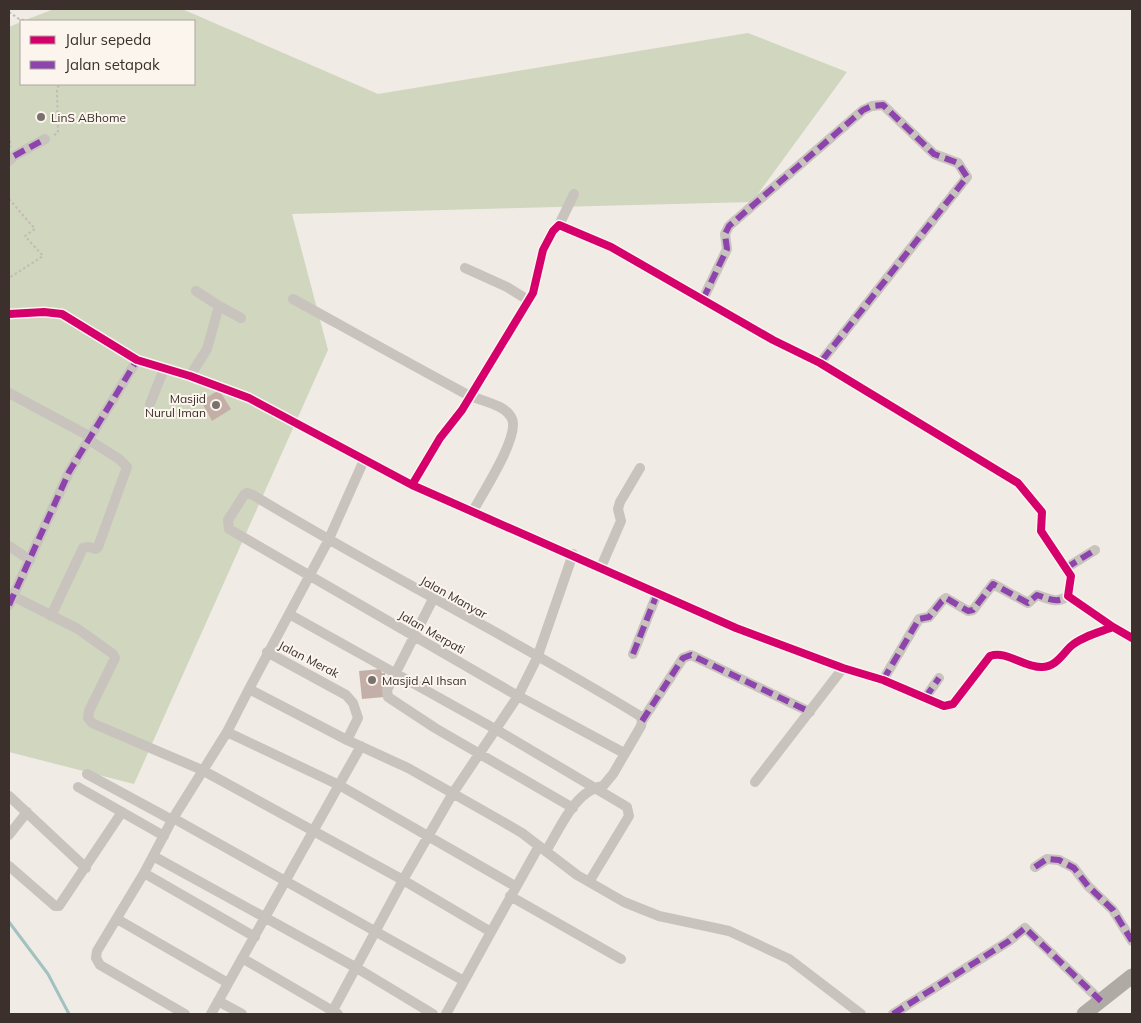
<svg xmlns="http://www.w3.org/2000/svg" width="1141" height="1023" viewBox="0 0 1141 1023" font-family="Mulish,sans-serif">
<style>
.green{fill:#d1d6bf}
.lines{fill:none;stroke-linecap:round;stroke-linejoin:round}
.stream{stroke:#a1c2c1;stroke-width:3}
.building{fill:#c3afa7}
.path{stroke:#c2bbb6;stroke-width:2;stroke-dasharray:2.5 2.5;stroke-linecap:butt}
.minor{stroke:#c9c3be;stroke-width:10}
.highway{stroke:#afaaa4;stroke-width:15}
.quiet{stroke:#8e44ad;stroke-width:6;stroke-dasharray:12 6;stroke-linecap:butt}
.cycleway-casing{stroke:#fbf5ee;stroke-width:11}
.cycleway{stroke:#d6006c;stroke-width:8}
.poi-dot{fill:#7a716c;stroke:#fbf5ee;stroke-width:2}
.labels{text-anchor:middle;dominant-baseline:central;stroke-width:4;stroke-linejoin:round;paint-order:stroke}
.poi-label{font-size:12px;fill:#3b302b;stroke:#fbf5ee;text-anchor:start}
.street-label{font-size:12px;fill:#3b302b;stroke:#fbf5ee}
</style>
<rect width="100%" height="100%" fill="#f0ebe5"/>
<path class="green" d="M54,9h128l196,85 370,-61 99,39 -95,130 -460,12 36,136 -194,434 -125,-32v-725l12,-5v62h173v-63h-171z"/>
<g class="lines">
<path class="stream" d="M9,922l39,52 21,40"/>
</g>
<path class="building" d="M219,390l12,19 -19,12 -11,-20z
M381,669l1,4h3l1,13 -2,11 -22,2 -3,-28z"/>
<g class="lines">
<path class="path" d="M9,12l10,7 8,2
M54,135l4,-2 -1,-43 2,-6
M9,136l2,11
M9,199l26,30 -10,7 18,20 -34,22"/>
<path class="minor" d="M9,161l5,-5 31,-17
M559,225l15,-31
M465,268l42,19 21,13
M293,299c58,32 115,64 173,95 14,7 40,10 46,25 8,17 -30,75 -39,92
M703,299l24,-50 -2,-15 4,-8 134,-116 9,-4 11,-1 51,49 24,9 9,14 -147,186
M219,306l22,12
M9,314l35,-2 18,2 75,46 53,16 59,22 163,87 324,143 107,40 40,12 61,26 9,-2 37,-48c17,-6 34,12 52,11 13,0 20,-12 28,-20 10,-10 30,-15 43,-20l19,11
M190,376l17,-27 12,-43 -23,-15
M9,393l82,44
M150,404l14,-35
M364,460l-36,81 -79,148 98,51 61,28 90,51 24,14 55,42 47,27 35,14 70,15 60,28 72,55
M412,485l28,-47 22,-28 71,-117 10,-43 10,-19 6,-6 52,22 162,93 47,23 198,120 24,29 -1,19 30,45 -3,20 45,31
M9,546l21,14
M601,567l20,-46 -3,-12 2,-7 20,-34
M1066,568l29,-18
M9,594l69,35 35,25 2,4 -26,53 -1,7 4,5 110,47 201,110 -72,134
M433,599l-46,91 1,7 47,31 138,80
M9,605l60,-133 68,-112
M289,614l208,116 130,77 2,9 -40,66
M51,616l32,-68 6,-1 7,2 2,-2 29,-80 -8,-8 -30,-19
M267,652l79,43 7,8 5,15 -11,22
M633,654l24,-60
M883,680l36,-61 10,-2 13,-16 4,-3 22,13 5,-1 20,-26 35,19 9,-8c12,4 20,9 31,1
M925,698l14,-20
M361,746l-22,39 176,101
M624,753l-106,-57 -289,-167 -1,-9 16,-25 3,-2 6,2c127,77 260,143 387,221l2,5
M87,774l85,46
M755,782l88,-114
M78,787l86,49
M9,796l77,72
M173,818l291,163
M9,835l18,-23
M546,851c14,-22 29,-61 57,-65l10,-12 28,-48 1,-5 41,-63 8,-3 119,57
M153,856l202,111 78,47
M9,866l46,40h4l63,-94
M1035,867l12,-8 12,1 15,8 14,18 25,24 19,31
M144,873l111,64
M510,896l111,63
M117,919l111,64
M491,932l48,-86
M242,958l96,56
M218,1001l24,13
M185,1014l-85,-49 -4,-7 1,-7 47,-78 28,-53 55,-88 22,-43
M211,1014l128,-229 -112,-53
M446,1014l45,-82 -88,-52 50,-87 65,-97 19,-38 36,-104
M893,1014l116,-73 16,-13 76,73"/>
<path class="highway" d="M1084,1014l48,-38"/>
<path class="quiet" d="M14,156l31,-17
M703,299l24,-50 -2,-15 4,-8 134,-116 9,-4 11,-1 51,49 24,9 9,14 -147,186
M1066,568l29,-18
M9,605l60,-133 68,-112
M633,654l24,-60
M883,680l36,-61 10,-2 13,-16 4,-3 22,13 5,-1 20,-26 35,19 9,-8c12,4 20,9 31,1
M925,698l14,-20
M642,721l41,-63 8,-3 119,57
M1035,867l12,-8 12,1 15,8 14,18 25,24 19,31
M893,1014l116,-73 16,-13 76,73"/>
<g class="cycleway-casing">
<path id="cycleway" d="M9,314l35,-2 18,2 75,46 53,16 59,22 163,87 324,143 107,40 40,12 61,26 9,-2 37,-48c17,-6 34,12 52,11 13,0 20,-12 28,-20 10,-10 30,-15 43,-20l19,11
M412,485l28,-47 22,-28 71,-117 10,-43 10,-19 6,-6 52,22 162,93 47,23 198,120 24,29 -1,19 30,45 -3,20 45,31"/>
</g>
<use href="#cycleway" class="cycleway"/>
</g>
<g class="poi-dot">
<circle cx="41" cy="117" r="5"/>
<circle cx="216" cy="405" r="5"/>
<circle cx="372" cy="680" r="5"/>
</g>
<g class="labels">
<g class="poi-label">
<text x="51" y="117">LinS ABhome</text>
<text x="206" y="398" text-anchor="end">Masjid<tspan x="206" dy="14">Nurul Iman</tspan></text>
<text x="382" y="680">Masjid Al Ihsan</text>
</g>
<g class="street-label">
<text transform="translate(454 597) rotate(29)">Jalan Manyar</text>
<text transform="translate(432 632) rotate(30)">Jalan Merpati</text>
<text transform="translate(309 659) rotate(27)">Jalan Merak</text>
</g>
</g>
<rect width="1141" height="1023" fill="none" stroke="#3b302b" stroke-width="20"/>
<rect x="20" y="20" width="175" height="65" fill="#fbf5ee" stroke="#aea6a0"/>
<rect x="30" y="36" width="25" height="8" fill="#d6006c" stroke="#aea6a0"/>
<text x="65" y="45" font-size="15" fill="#3b302b">Jalur sepeda</text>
<rect x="30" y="61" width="25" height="8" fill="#8e44ad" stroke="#aea6a0"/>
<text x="65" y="70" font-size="15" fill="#3b302b">Jalan setapak</text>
</svg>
